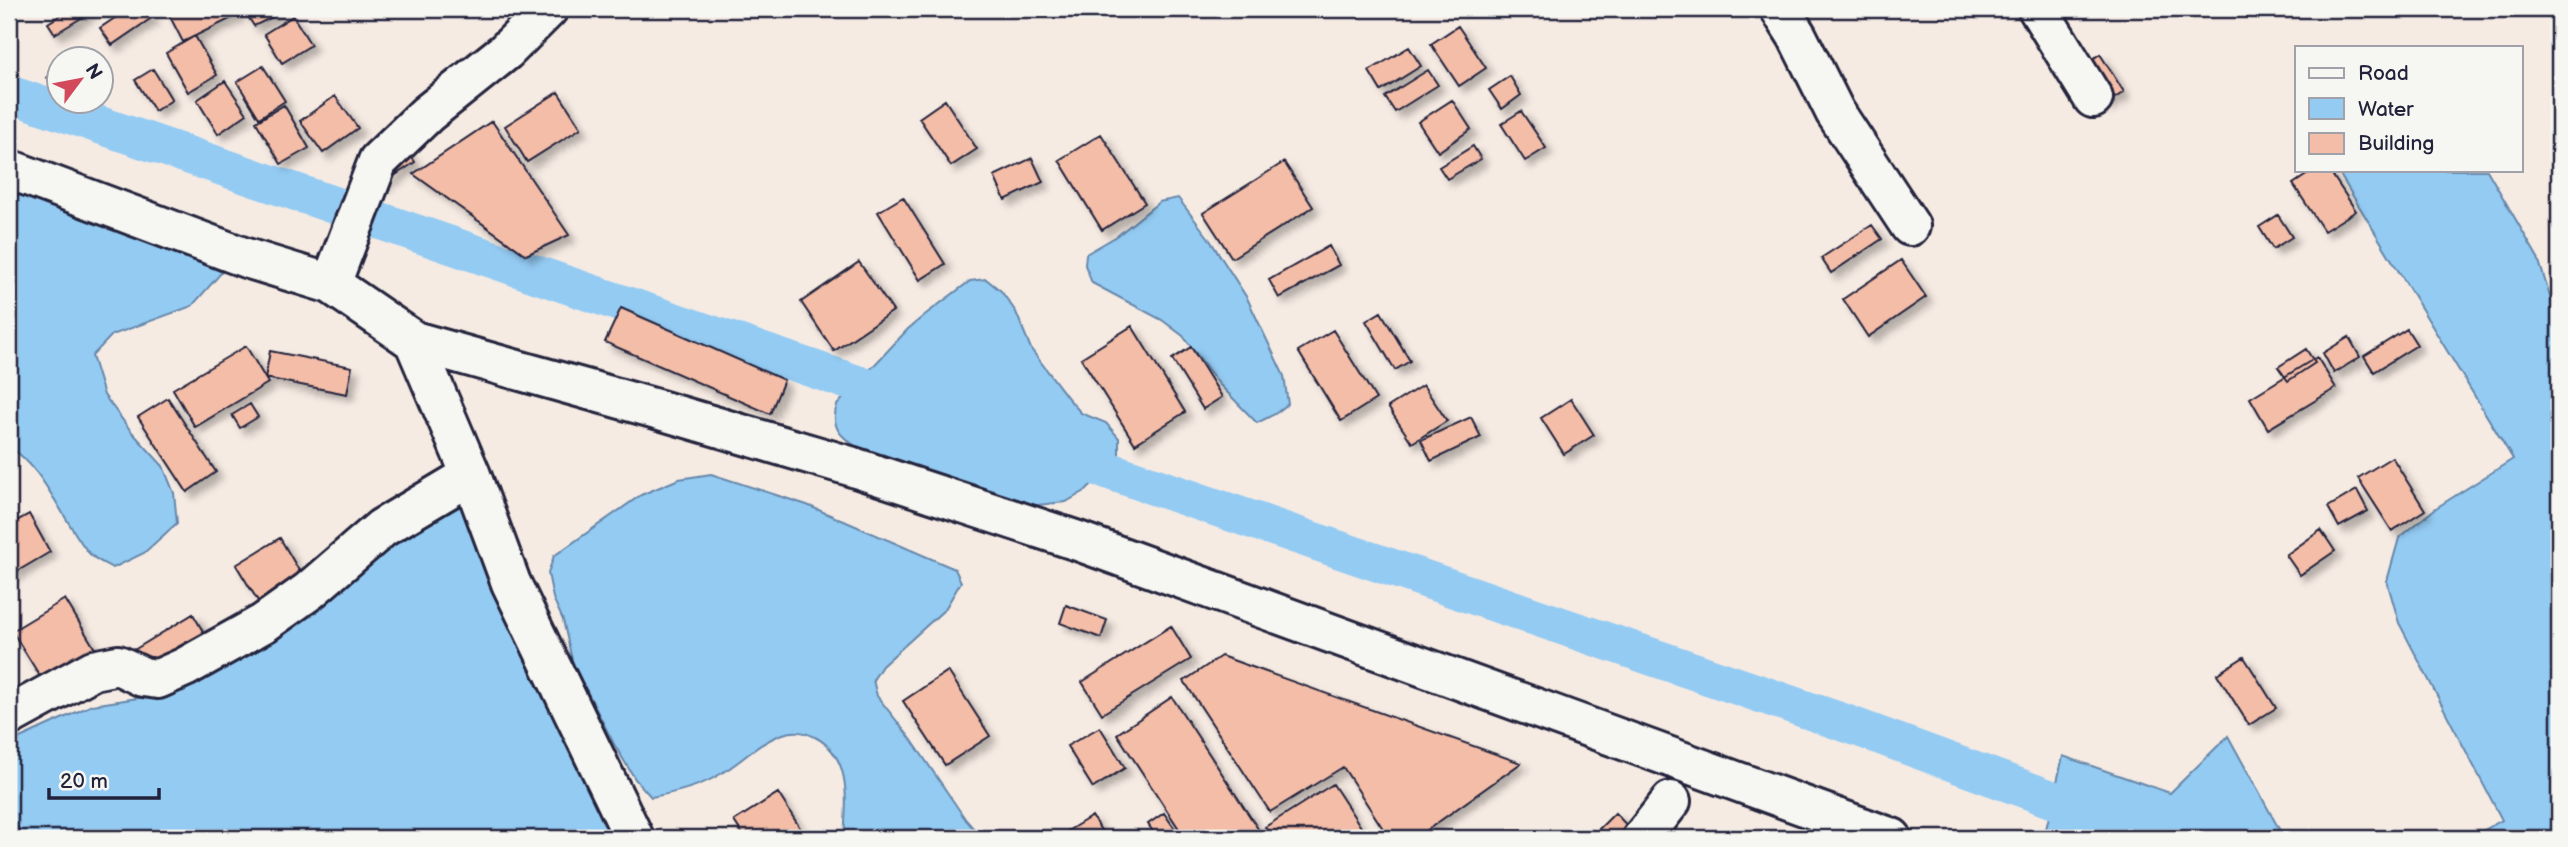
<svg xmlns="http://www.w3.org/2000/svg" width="2568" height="847" viewBox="0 0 2568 847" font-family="'Balsamiq Sans',sans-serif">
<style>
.water{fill:#94cbf3;stroke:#6687a9;stroke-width:2}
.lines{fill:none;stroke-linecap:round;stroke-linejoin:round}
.canal{stroke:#94cbf3;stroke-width:38}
.building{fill:#f4bda8;stroke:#22223b;stroke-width:2;filter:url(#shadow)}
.minor-casing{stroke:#22223b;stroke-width:44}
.minor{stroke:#f6f6f2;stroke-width:38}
</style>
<defs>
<filter id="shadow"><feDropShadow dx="6" dy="6" stdDeviation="3.5" flood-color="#0004"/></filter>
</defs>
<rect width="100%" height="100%" fill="#f6ebe3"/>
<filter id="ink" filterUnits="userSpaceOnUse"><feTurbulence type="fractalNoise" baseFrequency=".0143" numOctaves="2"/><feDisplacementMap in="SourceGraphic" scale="14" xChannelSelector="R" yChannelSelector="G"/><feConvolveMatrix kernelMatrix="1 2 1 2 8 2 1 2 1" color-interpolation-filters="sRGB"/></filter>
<g filter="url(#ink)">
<path class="water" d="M2337,170h150l51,88 14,45 7,5v530h-89l32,-18 -103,-197 -12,-42 12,-43 37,-30 77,-49z
M9,184l213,88 -30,34 -80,29 -20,21 12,39 27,36 32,35 11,27 3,30 -33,30 -31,15c-8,-4 -18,-8 -24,-15 -23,-27 -49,-92 -80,-105z
M1178,198l30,39 39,61 37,78 4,28 -13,10 -18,9 -38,-39 -36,-48 -21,-16 -70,-37 -7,-18 1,-11 31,-18 42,-34z
M986,279l15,12 15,21 15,37 37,49 13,15 25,10 13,15v19l-34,34 -19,11 -38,4 -159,-52c-21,-12 -41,-22 -32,-49l71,-76 18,-15 44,-33z
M711,474l96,31 148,64 6,13 -16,27 -63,57 -9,14 4,16 34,43 55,81 16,18h-138c2,-35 9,-81 -29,-101 -12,-6 -22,-7 -35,-2 -23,9 -38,26 -58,38 -21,14 -47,20 -71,24l-16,-18 -21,-35 -41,-80 -10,-44 -10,-22 -5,-25 6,-17 87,-61 38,-16z
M463,505l153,333h-607v-95l83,-38 92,-14 167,-109 43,-38z
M2228,736l56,102h-240l19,-82 107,37z"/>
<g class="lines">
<path class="canal" d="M9,94l895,306
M1057,453l791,271 309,114"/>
</g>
<path class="building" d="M70,9h19l2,3 -36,22 -7,-11z
M128,9h19l6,8 -41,28 -12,-17z
M166,9h69l3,6 -55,27z
M243,9h46l-35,17z
M293,16l18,29 -29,18 -18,-29z
M1458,26l28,42 -27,18 -28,-42z
M195,36l22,39 -29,17 -22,-39z
M1409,47l12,19 -40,25 -12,-20z
M2100,54l24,38 -20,13 -23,-38z
M263,66l22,35 -26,17 -22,-36z
M60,69v27l-13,-19z
M153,69l19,31 -17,11 -20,-31z
M1428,70l10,15 -43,27 -10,-15z
M1510,76l11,19 -19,14 -13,-19z
M225,81l22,33 -29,20 -21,-34z
M558,92l23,36 -54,34 -22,-36z
M335,96l23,32 -35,25 -23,-32z
M945,100l32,49 -26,17 -32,-48z
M1452,100l19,29 -33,23 -20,-30z
M284,105l25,43 -28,16 -25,-42z
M1521,111l25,37 -21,13 -24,-37z
M492,121l77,114 -43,20 -113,-81z
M1101,134l44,69 -43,27 -43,-70z
M1473,146l8,13 -34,20 -8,-12z
M407,150l8,12 -37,25z
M1032,158l11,24 -38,18 -11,-24z
M1284,162l29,45 -81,51 -29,-45z
M2314,170h15l27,41 -32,20 -31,-47z
M903,197l42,67 -25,16 -42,-68z
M2278,215l14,22 -19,12 -14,-22z
M1872,225l10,14 -51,34 -10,-15z
M1329,246l10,19 -60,33 -10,-18z
M1901,260l25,37 -58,40 -25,-38z
M859,262l34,49 -59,40 -33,-49z
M621,308l163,72 -14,34 -165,-72z
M1381,312l29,49 -15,9 -29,-49z
M1132,326l53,86 -50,32 -54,-86z
M2407,329l10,16 -43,27 -10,-16z
M1333,330l43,69 -35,22 -43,-70z
M2349,337l11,20 -26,16 -11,-20z
M246,346l22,37 -73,44 -22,-38z
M1191,347l31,50 -19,12 -31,-50z
M2306,349l9,14 -27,18 -10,-14z
M270,351l82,16 -5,27 -82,-16z
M2317,357l19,31 -68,41 -18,-31z
M1423,385l24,36 -35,22 -24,-36z
M168,398l48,74 -29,20 -49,-75z
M1571,399l23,36 -30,19 -23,-36z
M250,404l8,13 -18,11 -8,-13z
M1471,417l10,20 -50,24 -10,-21z
M2392,457l33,53 -33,21 -34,-53z
M2357,490l11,21 -29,16 -11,-20z
M29,514l21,38 -41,24v-51z
M2321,530l14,21 -35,24 -14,-20z
M280,538l21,36 -43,27 -22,-36z
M65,599l33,55 -52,32 -34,-55z
M1066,605l41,15 -6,18 -41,-15z
M193,614l16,28 -59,35 -16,-27z
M1171,626l20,33 -89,55 -20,-32z
M1221,656l300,107 -105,75h-27l-46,-71 -73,45 -86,-131z
M2244,657l32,51 -27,17 -32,-51z
M948,671l42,65 -45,29 -42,-64z
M1172,697l92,141h-79l-68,-104z
M1100,727l25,41 -32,20 -26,-42z
M1333,784l35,54h-96l-7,-11z
M778,793l22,35 -16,10h-39l-11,-17z
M1164,813l17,25h-24l-9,-14z
M1615,813l21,22 -3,3h-43z
M1092,816l10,16 -11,6h-28l-2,-3z"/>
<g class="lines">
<g class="minor-casing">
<path id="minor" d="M1780,9l17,27 38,76 75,114
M2038,9l55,89
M9,169l237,89 85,26 83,57 239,67 197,58 228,75 814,297
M331,284l47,-123 49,-47 79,-63 42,-42
M414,341l57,134 40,108 123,255
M9,716l84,-46 25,-5 25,12 15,2 27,-12 79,-44 45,-32 73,-63 89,-53
M1642,838l29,-37"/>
</g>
<use href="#minor" class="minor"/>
</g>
</g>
<rect width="2568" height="847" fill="none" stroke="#f6f6f2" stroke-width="35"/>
<rect x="18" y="18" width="2533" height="812" fill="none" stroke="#22223b" stroke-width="2.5" filter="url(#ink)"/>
<rect x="2295" y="46" width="228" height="126" fill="#f6f6f2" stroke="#a1a1a9" stroke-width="2"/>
<rect x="2309" y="68" width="35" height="10" fill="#f6f6f2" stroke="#a1a1a9" stroke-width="2"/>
<text x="2358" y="80" font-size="21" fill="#22223b">Road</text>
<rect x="2309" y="98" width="35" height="21" fill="#94cbf3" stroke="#a1a1a9" stroke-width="2"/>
<text x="2358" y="116" font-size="21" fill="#22223b">Water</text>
<rect x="2309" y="133" width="35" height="21" fill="#f4bda8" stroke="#a1a1a9" stroke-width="2"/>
<text x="2358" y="150" font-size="21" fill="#22223b">Building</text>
<g transform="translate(80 80) rotate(58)"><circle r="33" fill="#f6f6f2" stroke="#a1a1a9" stroke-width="2"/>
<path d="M0-5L12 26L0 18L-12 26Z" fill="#d1495b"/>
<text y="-10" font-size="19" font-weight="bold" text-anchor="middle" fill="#22223b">N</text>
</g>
<path d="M49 788v10h110v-10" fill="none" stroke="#22223b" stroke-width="3.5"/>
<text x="60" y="788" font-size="21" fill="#22223b" stroke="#f6f6f2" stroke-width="5" paint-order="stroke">20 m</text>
</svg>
